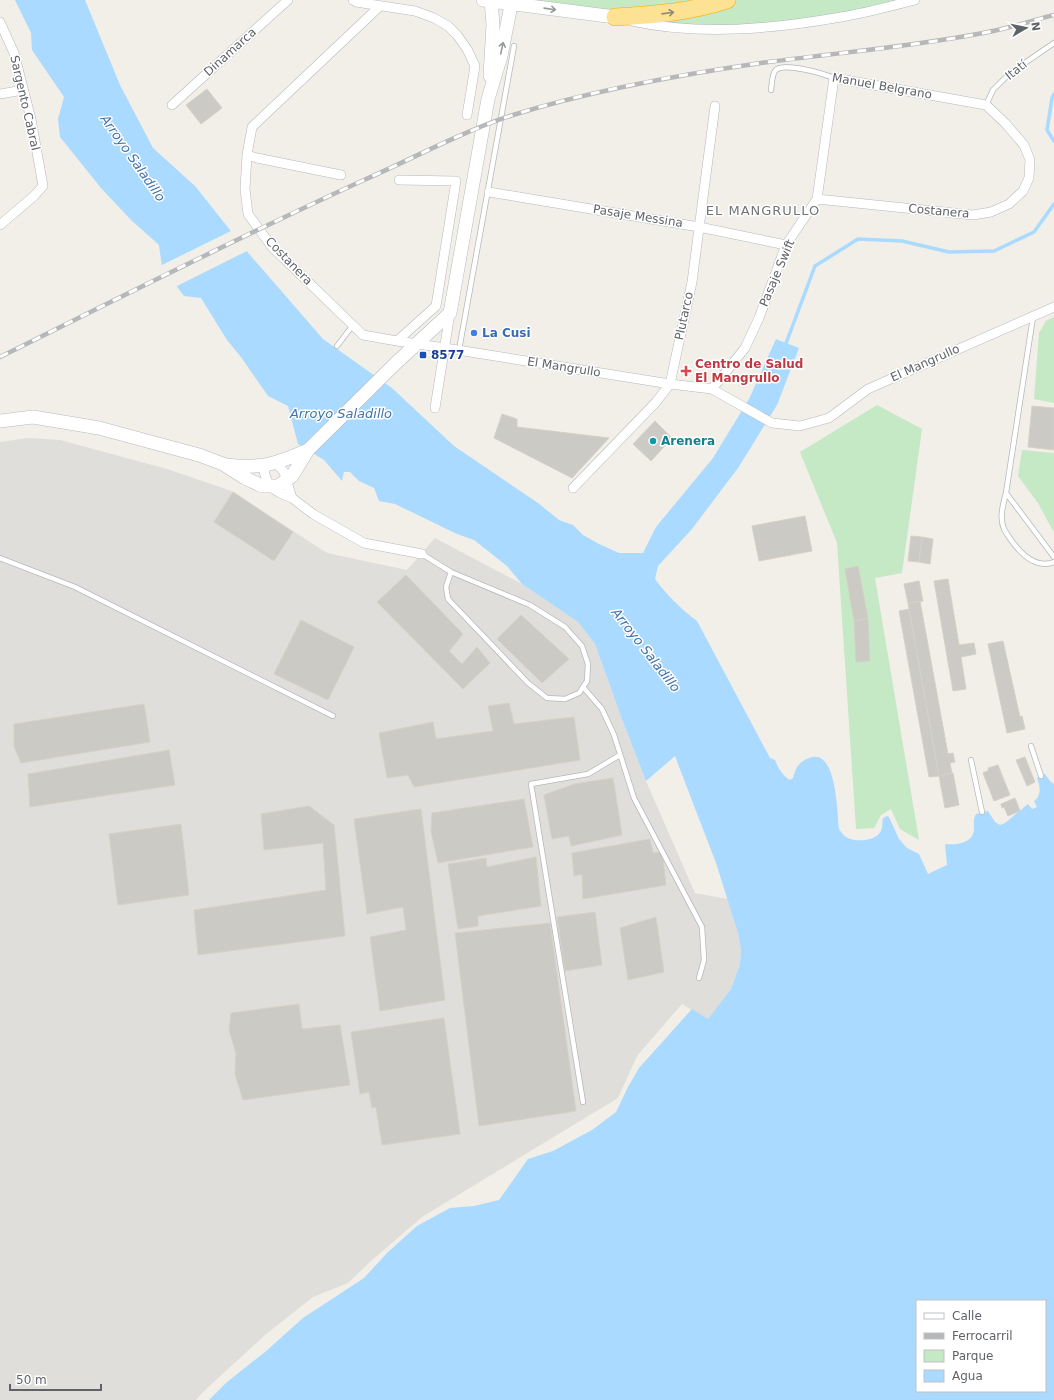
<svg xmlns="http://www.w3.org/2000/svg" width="1054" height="1400" viewBox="0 0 1054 1400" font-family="'DejaVu Sans',sans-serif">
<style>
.industrial{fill:#e0deda}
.green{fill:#c5e8c5}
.water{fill:#aadaff;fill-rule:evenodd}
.pier{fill:#f1efe8}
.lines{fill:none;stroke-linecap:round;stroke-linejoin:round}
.stream{stroke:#aadaff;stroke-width:3.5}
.building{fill:#cccac5;stroke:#d6d1c6}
.lane-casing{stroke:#b5b8bc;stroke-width:6}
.street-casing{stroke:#b5b8bc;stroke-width:10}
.secondary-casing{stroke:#b6babf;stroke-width:14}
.highway-casing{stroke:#f9ab00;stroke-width:18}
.lane{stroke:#fff;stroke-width:4.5}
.street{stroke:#fff;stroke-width:9}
.secondary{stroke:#fff;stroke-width:13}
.highway{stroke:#fde293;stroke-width:17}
.rail-casing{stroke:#b6b7b8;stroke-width:4.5}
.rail{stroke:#fff;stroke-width:3;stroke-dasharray:9;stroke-linecap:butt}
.oneway{stroke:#979a9d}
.oneway2{stroke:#8e8975}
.shop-dot{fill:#3f7fe0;stroke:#fff;stroke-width:1.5}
.transit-dot{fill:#1a4fb4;stroke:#fff;stroke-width:1.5}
.health-dot{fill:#e0444e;stroke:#fff;stroke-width:1.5}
.culture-dot{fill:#0f9aa8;stroke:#fff;stroke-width:1.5}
.labels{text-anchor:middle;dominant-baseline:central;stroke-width:3;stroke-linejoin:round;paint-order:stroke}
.street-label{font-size:12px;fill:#5f6368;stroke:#fff}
.shop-label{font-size:12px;font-weight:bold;fill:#366cbe;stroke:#fff;text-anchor:start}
.transit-label{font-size:12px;font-weight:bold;fill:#164399;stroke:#fff;text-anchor:start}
.health-label{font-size:12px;font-weight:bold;fill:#be3a42;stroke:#fff;text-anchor:start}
.culture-label{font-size:12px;font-weight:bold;fill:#0d838f;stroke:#fff;text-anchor:start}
.water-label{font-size:13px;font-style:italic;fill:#4174aa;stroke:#fff}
.neighbourhood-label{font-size:13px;letter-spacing:1px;fill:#70757a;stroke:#fff}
</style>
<rect width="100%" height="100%" fill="#f1efe8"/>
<path class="industrial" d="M28,438l32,2 107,29 56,19 10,4 94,61 80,17 28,-32 87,46 56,38 17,22 28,78 23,59 49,112 33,6 10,34 3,16 -1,15 -9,25 -23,31 -26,-16 -45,52 -19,42 -196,119 -51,44 -23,22 -35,14 -48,38 -63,58 -6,7h-196v-958z"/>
<path class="green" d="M483,0h432l-73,17 -137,12z
M1054,317v86l-20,-4 5,-66 7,-12z
M877,405l45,24 -20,144 -27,5 44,262 -19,-11 -9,-20 -10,6 -7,13 -18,1 -19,-286 -37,-91z
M1022,450l32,3v77l-1,1 -15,-28 -20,-27z"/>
<path class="water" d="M15,0h70l35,85 33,63 42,38 55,69 73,84 69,49 62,58 84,57 21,17 14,5 10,10 16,9 20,9h24l13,-26 57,-69 36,-59 27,-60 23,9 -22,57 -39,63 -46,61 -34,37 -3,13c12,16 26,30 42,42l73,137 5,2c3,8 8,16 15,20l3,-2c3,-11 6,-16 16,-20 28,-11 28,55 30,71 3,4 4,7 9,9 8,4 24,3 31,-4 4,-4 3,-11 4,-16l4,-2 2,1 10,22 8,9 12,6 9,20 19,-9 -2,-21c11,1 27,0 29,-14 0,-7 -1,-11 2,-16l12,-3 7,11 5,3 5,-2 23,-19 4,5 5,-2 -3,-6c8,-5 6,-15 3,-23l8,-4 5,7 4,3v616h-845l18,-18 38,-30 38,-34 61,-40 24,-26 29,-26 33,-18 24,-2 25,-6 29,-41 25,-8 39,-21 24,-18 12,-25 11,-19 53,-59 16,10 23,-30 9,-25 1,-15 -3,-16 -22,-70 -41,-107 -29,25 -23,-59 -28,-78 -17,-22 -56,-38 -15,-18 -33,-26 -17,-6 -62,-30 -16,-3 -5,-13 -15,-7 -9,-9h-6l-2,9 -18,-21 -26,-16 -10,-38 -20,-10 -27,-39 -14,-17 -26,-42 -17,-2 -22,-29 -3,-22 -28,-25 -30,-32 -41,-51 -2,-18 6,-22 -32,-47 -1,-17zM917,1301h128v90h-128z"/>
<path class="pier" d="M233,230l16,20 -74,37 -15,-19v-2z"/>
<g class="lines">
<path class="stream" d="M1054,94l-2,4 -5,32 7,11
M785,346l30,-80 43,-27 44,2 47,11 45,-1 40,-19 20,-28"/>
</g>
<path class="building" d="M207,89l15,19 -21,16 -15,-19z
M1032,406l22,2v42l-26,-3z
M502,414l15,5v8l92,11 -37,40 -78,-40z
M655,421l17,17 -21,23 -18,-17z
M233,492l60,40 -19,29 -60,-39z
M805,516l7,35 -53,10 -7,-35z
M911,536l11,1 -3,25 -11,-1z
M922,537l11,2 -3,25 -11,-2z
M858,566l10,52 -14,3 -9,-52z
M406,575l57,59 -14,17 13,13 15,-17 13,16 -27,26 -86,-87z
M948,579l11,66 15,-2 2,11 -15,3 5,32 -13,2 -19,-110z
M919,581l4,20 -15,2 -4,-19z
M920,601l28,153 5,-1 2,9 -5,1 2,10 -13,3 -31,-173z
M909,609l30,167 -10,1 -30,-166z
M521,615l48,44 -27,24 -45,-44z
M868,618l2,43 -14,1 -2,-41z
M301,620l53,27 -26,53 -54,-26z
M1003,641l17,76 2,-1 3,13 -18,4 -19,-89z
M509,703l5,21 60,-7 6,43 -166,27 -6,-12 -21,3 -8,-45 54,-11 3,17 57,-8 -5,-25z
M144,704l6,38 -129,21 -7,-17v-22z
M169,750l6,35 -145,22 -2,-33z
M1025,757l10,25 -8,4 -11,-26z
M998,765l12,30 -16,6 -11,-28 6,-3 -1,-2z
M953,773l6,32 -14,3 -6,-32z
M613,778l9,57 -51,11 -2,-10 -17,3 -8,-44 30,-11z
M1015,798l5,13 -12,5 -4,-9 -2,1 -1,-4z
M524,799l9,48 -95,16 -7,-32 1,-18z
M309,806l25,19 11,111 -147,19 -4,-45 132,-20 -3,-47 -59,7 -3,-36z
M421,809l24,191 -65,11 -10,-74 36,-7 -3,-23 -36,7 -13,-95z
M181,824l8,71 -71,10 -9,-71z
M650,839l3,14 9,-1 4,33 -83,14 -1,-25 -8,2 -2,-23z
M536,857l5,49 -63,10v10l-20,3 -10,-65 38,-6 1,9z
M595,912l7,53 -37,6 -8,-54z
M656,917l8,55 -36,8 -8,-52z
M550,923l26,188 -97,15 -24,-193z
M299,1004l3,25 38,-4 10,60 -107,15 -8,-26 1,-21 -7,-23 2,-17z
M444,1018l16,116 -78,11 -6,-38 -4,1 -3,-16 -9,2 -9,-62z"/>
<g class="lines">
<g class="lane-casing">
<path id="lane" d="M771,90c1,-6 1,-15 4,-19 7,-10 49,3 59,7
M986,105l7,-15 17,-17 44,-30
M1033,317l-27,176c-3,12 -7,24 -2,36 2,4 5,8 7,11 10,14 25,29 43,22
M337,346l16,-21
M459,350l55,-304
M1006,493l48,64
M422,554l29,18 79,33 35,22 17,19 6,18 -1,17 -8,12 -14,6 -18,-1 -19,-15 -80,-84 -2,-12 5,-15
M0,558l75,29 258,129
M583,687l19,22 12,26 20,63 68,129 2,33 -5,18
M1031,746l10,30
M971,760l11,52
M583,1102l-52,-318 57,-10 32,-19"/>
</g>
<g class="street-casing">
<path id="street" d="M353,0l3,2 59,9 19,7 14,8 9,9 10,14 8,17 -8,49
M380,6l-128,121 -5,28 -2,34 3,25 24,33 91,88 34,6 48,7 225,36 42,5 60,34 28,3 29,-8 39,-29 186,-82
M632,21c68,15 141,8 209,-4 25,-4 50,-11 74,-17
M0,22l14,31 17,66 12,67 -9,10 -34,29
M0,94l23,-4
M172,105l116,-105
M247,155l10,3 84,17
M489,192l210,35 87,18
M397,341l39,-35 20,-125 -57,-1
M712,389l33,-41 14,-30 27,-73 31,-46 17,-121 152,27 19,18 19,22 6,15 -1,18 -6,13 -14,13 -18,8 -18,3 -156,-16
M435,408l15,-95
M276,463l8,9 8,26
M267,465l-3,7 5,14 11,7 12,5 21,16 51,29 58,11
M573,488l83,-86 14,-18 22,-102 23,-176"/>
</g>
<g class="secondary-casing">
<path id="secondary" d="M483,0l132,17
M490,76l3,-51 -2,-25
M0,421l33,-4 66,11 100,27 24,9 22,14 17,8h16l14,-10 16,-26 89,-88 53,-49 38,-214 13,-43 11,-56
M226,465c35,4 50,-1 82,-15"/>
</g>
<g class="highway-casing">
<path id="highway" d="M615,17c38,-2 76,-5 112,-17"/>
</g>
<use href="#lane" class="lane"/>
<use href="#street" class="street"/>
<use href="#secondary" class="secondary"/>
<use href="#highway" class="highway"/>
<g class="rail-casing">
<path id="rail" d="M0,357c121,-60 241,-121 364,-177 50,-22 97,-48 149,-65 80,-25 165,-40 248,-52 74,-10 149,-16 222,-30 24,-4 48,-12 71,-18"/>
</g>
<use href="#rail" class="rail"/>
</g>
<defs><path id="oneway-shaft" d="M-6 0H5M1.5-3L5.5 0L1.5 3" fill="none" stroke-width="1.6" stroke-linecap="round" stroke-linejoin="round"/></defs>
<g class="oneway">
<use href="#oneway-shaft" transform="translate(550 9) rotate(8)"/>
<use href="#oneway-shaft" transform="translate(502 48) rotate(-78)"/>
</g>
<use class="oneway2" href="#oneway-shaft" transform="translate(668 13) rotate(-8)"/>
<circle class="shop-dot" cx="474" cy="333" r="4"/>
<rect class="transit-dot" x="419" y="351" width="8" height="8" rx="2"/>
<path class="health-dot" d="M684 365h4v4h4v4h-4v4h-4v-4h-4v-4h4z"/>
<circle class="culture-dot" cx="653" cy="441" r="4"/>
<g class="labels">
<g class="street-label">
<text transform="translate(230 52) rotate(-42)">Dinamarca</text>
<text transform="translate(1016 70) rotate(-38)">Itatí</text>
<text transform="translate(882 86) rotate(10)">Manuel Belgrano</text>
<text transform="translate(25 103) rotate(77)">Sargento Cabral</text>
<text transform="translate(939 211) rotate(5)">Costanera</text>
<text transform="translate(638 216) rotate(9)">Pasaje Messina</text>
<text transform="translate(289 261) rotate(46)">Costanera</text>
<text transform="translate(777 273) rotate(-67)">Pasaje Swift</text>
<text transform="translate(684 316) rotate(-78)">Plutarco</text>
<text transform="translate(925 363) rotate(-24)">El Mangrullo</text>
<text transform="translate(564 367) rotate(9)">El Mangrullo</text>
</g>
<g class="shop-label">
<text x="482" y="333">La Cusi</text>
</g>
<g class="transit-label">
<text x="431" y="355">8577</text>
</g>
<g class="health-label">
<text x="695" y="364">Centro de Salud<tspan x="695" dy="14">El Mangrullo</tspan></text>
</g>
<g class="culture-label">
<text x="661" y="441">Arenera</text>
</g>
<g class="water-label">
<text transform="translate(133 158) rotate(55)">Arroyo Saladillo</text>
<text x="341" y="413">Arroyo Saladillo</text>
<text transform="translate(646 650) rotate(52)">Arroyo Saladillo</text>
</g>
<g class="neighbourhood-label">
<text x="763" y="210">EL MANGRULLO</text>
</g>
</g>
<rect x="916" y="1300" width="130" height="92" fill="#ffffff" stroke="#bfc1c3"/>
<rect x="924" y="1313" width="20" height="6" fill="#ffffff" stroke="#bfc1c3"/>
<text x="952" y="1320" font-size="12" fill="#5f6368">Calle</text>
<rect x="924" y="1333" width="20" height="6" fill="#b6b7b8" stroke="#bfc1c3"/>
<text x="952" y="1340" font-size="12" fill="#5f6368">Ferrocarril</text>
<rect x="924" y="1350" width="20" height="12" fill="#c5e8c5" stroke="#bfc1c3"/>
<text x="952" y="1360" font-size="12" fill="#5f6368">Parque</text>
<rect x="924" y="1370" width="20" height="12" fill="#aadaff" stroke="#bfc1c3"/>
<text x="952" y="1380" font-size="12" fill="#5f6368">Agua</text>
<g transform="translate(1026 28) rotate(81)" stroke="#ffffff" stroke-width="3" paint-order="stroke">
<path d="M0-3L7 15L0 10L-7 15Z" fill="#5f6368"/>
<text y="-6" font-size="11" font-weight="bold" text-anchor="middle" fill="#5f6368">N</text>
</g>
<path d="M10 1384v6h91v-6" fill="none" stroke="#5f6368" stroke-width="2"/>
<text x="16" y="1384" font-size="12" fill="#5f6368" stroke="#ffffff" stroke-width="3" paint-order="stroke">50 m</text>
</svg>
